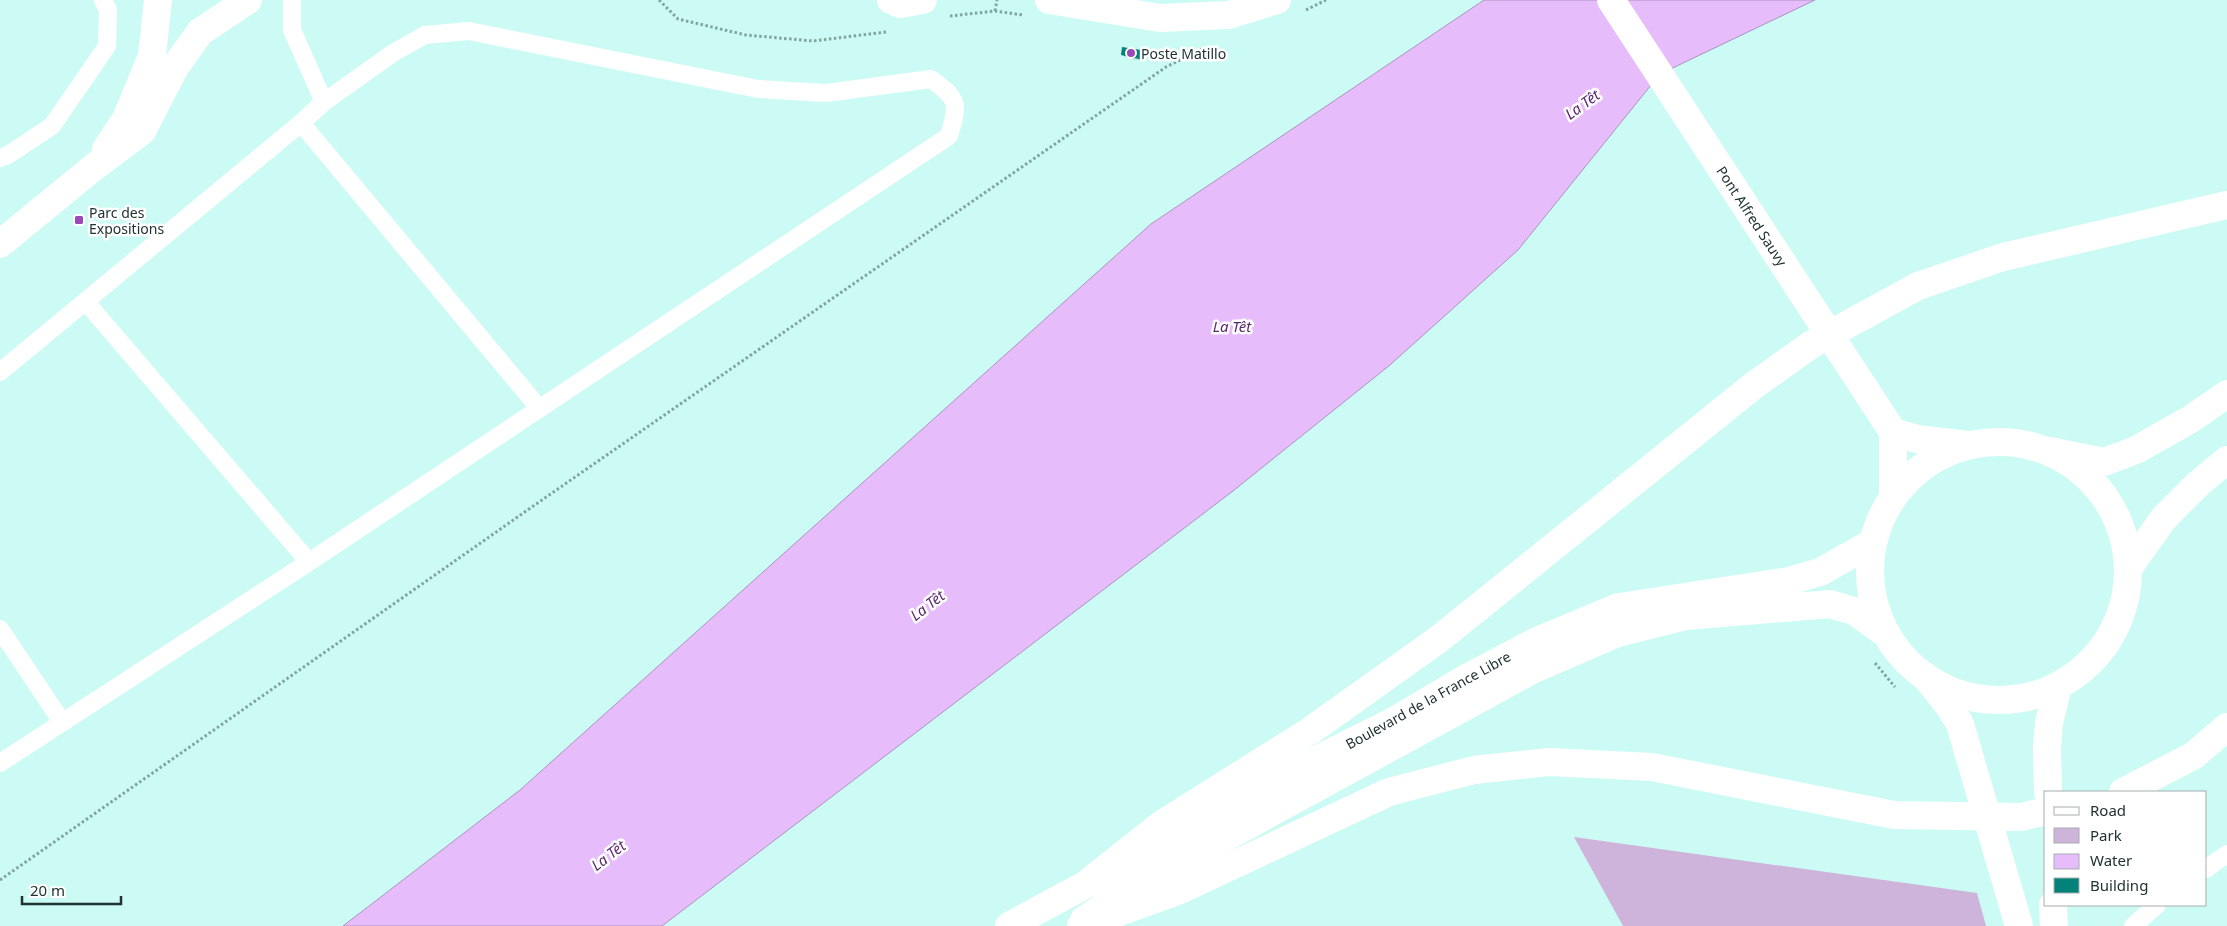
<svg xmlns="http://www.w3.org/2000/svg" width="2227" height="926" viewBox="0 0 2227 926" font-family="'Noto Sans',sans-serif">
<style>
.green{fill:#ceb4da}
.water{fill:#e7bcfa;stroke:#ac93be}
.shadow{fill:#0003}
.building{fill:#028279}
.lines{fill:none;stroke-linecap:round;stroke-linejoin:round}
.path{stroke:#81a49f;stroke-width:3;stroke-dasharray:2.5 2.5;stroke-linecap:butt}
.service{stroke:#fff;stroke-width:18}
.minor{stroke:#fff;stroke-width:28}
.secondary{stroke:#fff;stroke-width:28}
.primary{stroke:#fff;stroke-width:28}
.trunk{stroke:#fff;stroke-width:28}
.poi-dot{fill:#9949b8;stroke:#fff;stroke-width:2}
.labels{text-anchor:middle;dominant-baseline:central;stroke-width:5;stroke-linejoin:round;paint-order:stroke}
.poi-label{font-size:14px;fill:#213331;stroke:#fff;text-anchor:start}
.street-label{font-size:14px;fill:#213331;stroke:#fff}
.water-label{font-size:15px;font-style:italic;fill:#5b286f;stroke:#fff}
</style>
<rect width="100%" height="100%" fill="#cbfbf4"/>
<path class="green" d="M1574,837l403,56 9,33h-363z"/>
<path class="water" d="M1484,0h331l-155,74 -142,176 -128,115 -157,126 -571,435h-319l177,-136 631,-566z"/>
<path class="shadow" d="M1141,51l6,4 -2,6 -17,-3 -6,-3z"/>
<path class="building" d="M1122,47l19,3 -1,9 -19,-4z"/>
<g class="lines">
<path class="path" d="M659,0l19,19 68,16 67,6 73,-9
M1306,10l20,-10
M995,11l2,-11
M950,16l45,-5 28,4
M1875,663l20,24
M0,880l529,-371 637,-442 36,-18"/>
<path class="service" d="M292,0v30l32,72
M301,123l239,286
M0,158l8,-3 44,-29 55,-80 1,-36 -5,-10
M86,302l223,260
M0,372l301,-249 23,-21 69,-49 32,-18 44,-4 289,58 68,4 105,-14c28,20 28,25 18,57l-640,426 -309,201
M0,629l62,93
M2206,869l21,-15
M2133,926l24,-21"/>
<path class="minor" d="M891,0l9,4 23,-4
M1049,0l111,18 69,-3 48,-15"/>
<path class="secondary" d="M1611,0l282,432
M106,149l20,-30 26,-63 6,-56
M0,244l94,-77 48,-36 33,-64 25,-35 48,-32
M1893,432l24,7 51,6
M1893,432v64
M1925,676l24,30 11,18 59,202
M2048,792l-1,-44 2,-25 9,-37
M2053,905l1,21"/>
<path class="primary" d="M1870 571a129 129 0 1 1 258 0a129 129 0 1 1-258 0Z
M1084,920l31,-21 93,-52 324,-177 86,-37 68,-17 144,-12 24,7 32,23
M1009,926l317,-171 66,-33 71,-42 74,-39 82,-34 170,-26 31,-9 52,-29"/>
<path class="trunk" d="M2050,451l54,11 32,-12 55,-31 36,-25
M2129,567l35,-49 35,-35 28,-23
M2123,792l70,-36 34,-29
M1090,881l72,-57 148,-93 129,-92 314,-253 59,-42 106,-58 85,-29 224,-52
M1081,926l99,-36 209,-98 85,-22 75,-8 103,5 242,48 127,2 25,-6"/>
</g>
<g class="poi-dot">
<circle cx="1131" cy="53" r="5"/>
<rect x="74" y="215" width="10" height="10" rx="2.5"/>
</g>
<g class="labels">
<g class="poi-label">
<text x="1141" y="53">Poste Matillo</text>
<text x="89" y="212">Parc des<tspan x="89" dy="16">Expositions</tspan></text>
</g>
<g class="street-label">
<text transform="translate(1752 216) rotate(57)">Pont Alfred Sauvy</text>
<text transform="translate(1428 700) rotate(-29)">Boulevard de la France Libre</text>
</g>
<g class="water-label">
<text transform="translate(1582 104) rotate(-36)">La Têt</text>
<text x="1232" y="326">La Têt</text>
<text transform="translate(927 605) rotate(-38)">La Têt</text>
<text transform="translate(608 855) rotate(-38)">La Têt</text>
</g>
</g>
<rect x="2044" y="791" width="162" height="115" fill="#ffffff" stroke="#a6adad"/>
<rect x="2054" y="807" width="25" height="8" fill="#ffffff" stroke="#a6adad"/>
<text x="2090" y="816" font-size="15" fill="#213331">Road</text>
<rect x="2054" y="828" width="25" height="15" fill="#ceb4da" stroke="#a6adad"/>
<text x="2090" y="841" font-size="15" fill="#213331">Park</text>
<rect x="2054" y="854" width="25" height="15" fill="#e7bcfa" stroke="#a6adad"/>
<text x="2090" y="866" font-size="15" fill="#213331">Water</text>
<rect x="2054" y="878" width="25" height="15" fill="#028279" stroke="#a6adad"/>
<text x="2090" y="891" font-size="15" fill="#213331">Building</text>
<path d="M22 896v8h99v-8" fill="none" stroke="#213331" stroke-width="2.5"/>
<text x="30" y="896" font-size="15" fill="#213331" stroke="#ffffff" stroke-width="4" paint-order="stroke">20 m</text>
</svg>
